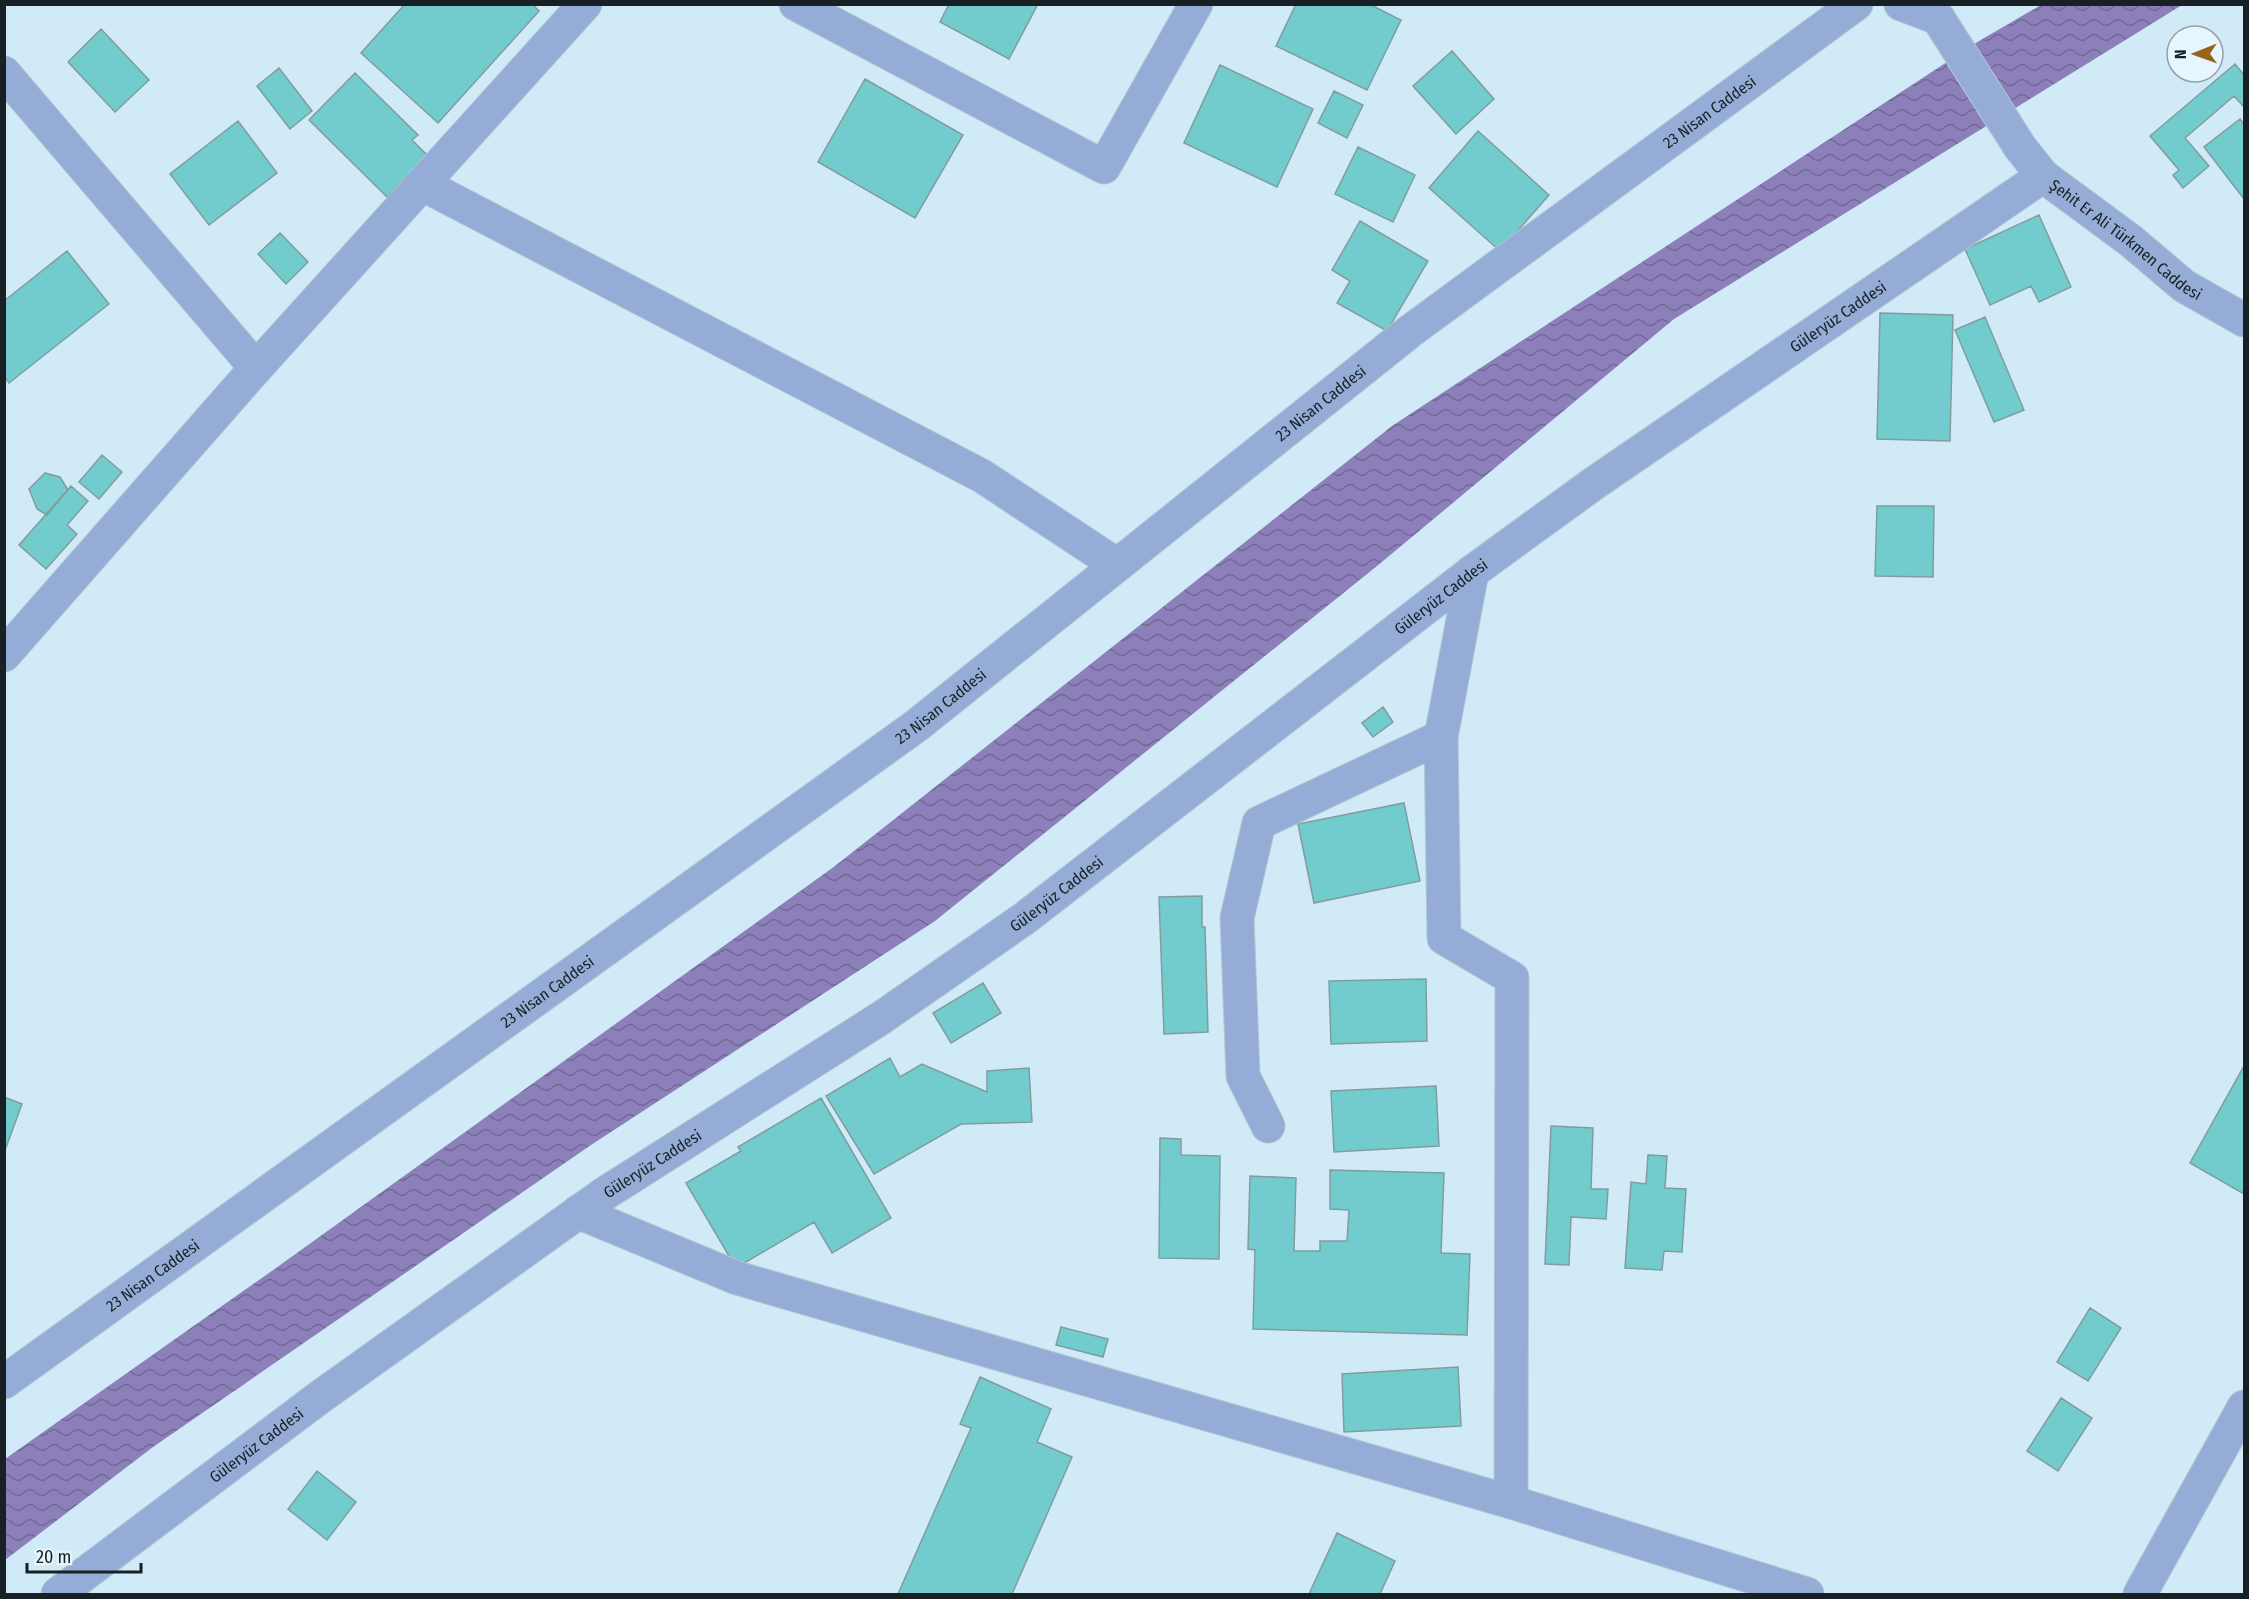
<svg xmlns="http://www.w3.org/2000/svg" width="2249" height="1599" viewBox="0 0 2249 1599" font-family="'Fira Sans Condensed',sans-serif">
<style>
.water{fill:url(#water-waves)}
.building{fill:#72ccce;stroke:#809d9e;stroke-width:1.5}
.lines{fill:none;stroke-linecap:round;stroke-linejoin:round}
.minor-casing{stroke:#afc6d2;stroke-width:35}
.minor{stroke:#95acd6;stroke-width:33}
.labels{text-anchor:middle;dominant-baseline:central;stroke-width:4.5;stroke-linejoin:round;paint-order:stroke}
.street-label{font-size:16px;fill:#172025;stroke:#e6f6fe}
</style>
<defs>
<pattern id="water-waves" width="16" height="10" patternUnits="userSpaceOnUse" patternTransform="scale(1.5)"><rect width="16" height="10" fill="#8d80ba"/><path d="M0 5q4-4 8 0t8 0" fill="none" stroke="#726897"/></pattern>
</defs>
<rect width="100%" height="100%" fill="#d0eaf8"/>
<path class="water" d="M2041,5h141l-508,314 -297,247 -442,355 -344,224 -438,302 -148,113v-101l271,-191 559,-402 557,-440 587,-385z"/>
<path class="building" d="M405,4h127l7,7 -101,112 -77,-70z
M949,4h89l-29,55 -69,-37z
M1296,4h73l32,16 -34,70 -91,-44z
M101,29l48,51 -34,32 -47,-50z
M1452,51l42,48 -38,35 -43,-48z
M2235,64l9,11v32l-10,-11 -49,42 24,28 -26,22 -10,-13 6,-5 -29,-34z
M1220,65l93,44 -36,78 -93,-44z
M279,68l33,43 -22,18 -33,-43z
M355,73l63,62 -6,5 15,15 -40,42 -78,-77z
M865,79l98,56 -48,83 -97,-56z
M1334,91l29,14 -16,33 -29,-15z
M2240,119l4,5v75l-40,-52z
M238,121l39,52 -68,52 -39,-51z
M1478,131l71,64 -49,56 -71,-63z
M1358,147l57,28 -22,47 -58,-28z
M2039,215l32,72 -32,15 -8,-16 -41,19 -25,-56z
M1360,221l68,40 -41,70 -50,-28 13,-22 -18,-11z
M280,233l28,29 -22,22 -28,-30z
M67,251l42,53 -100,79 -5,-7v-75z
M1880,313l73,2 -3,126 -73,-2z
M1985,317l39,93 -30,12 -39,-92z
M102,455l20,17 -23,27 -20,-17z
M45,473l15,4 8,13 -21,25 -10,-6 -8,-20z
M71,486l17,15 -21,24 10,9 -31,35 -27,-24z
M1877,506h57l-1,71 -58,-1z
M1383,707l10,15 -20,15 -11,-14z
M1404,803l16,78 -106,22 -16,-79z
M1202,896v31h3l3,105 -44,2 -5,-137z
M1426,979l1,62 -96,3 -2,-63z
M983,983l18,30 -50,30 -18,-30z
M890,1058l10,19 22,-13 65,28v-21l42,-3 3,54 -71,2 -87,50 -48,-78z
M2244,1066v128l-54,-31z
M1436,1086l3,60 -105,6 -3,-61z
M4,1097l18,7 -18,49z
M821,1098l70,120 -59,35 -18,-31 -78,46 -50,-85 55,-32 -3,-4z
M1551,1126l42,2 -2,61h17l-2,30 -35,-2 -2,48 -24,-1z
M1160,1138l21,1v16l39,1 -1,103 -60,-1z
M1648,1155l19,1 -2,32 21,1 -4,63 -18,-1 -2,19 -37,-2 6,-86 15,2z
M1330,1170l114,3 -3,80 29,1 -3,81 -214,-6 2,-79 -7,-1 2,-73 46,2 -2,73h26v-10h27l2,-31 -19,-1z
M2090,1308l31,20 -33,53 -31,-19z
M1061,1327l47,12 -5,18 -47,-12z
M1458,1367l3,59 -117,6 -2,-58z
M980,1377l71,32 -14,33 35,15 -60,137h-114l73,-166 -11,-4z
M2061,1398l31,20 -34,53 -31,-20z
M317,1471l39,31 -29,38 -39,-31z
M1337,1533l58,28 -15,33h-71z"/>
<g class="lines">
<g class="minor-casing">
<g id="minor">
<path d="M796,4l308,163 92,-163"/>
<path id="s1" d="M1901,4l37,14 82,129 23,29 88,65 53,45 60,34"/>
<path d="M4,73l252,295"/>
<path d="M422,184l560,292 135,89"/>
<path d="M1472,572l-31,165 3,201 68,40 -1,524"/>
<path d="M4,655l252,-287 329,-364"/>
<path d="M1268,1126l-25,-50 -6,-158 22,-95 182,-86"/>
<path d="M578,1212l159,66 774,224 296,92"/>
<path id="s2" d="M4,1382l912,-656 493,-394 447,-328"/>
<path id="s3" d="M58,1594l262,-197 284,-203 277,-176 144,-100 447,-346 121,-88 450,-308"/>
<path d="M2140,1594l104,-187"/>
</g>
</g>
<use href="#minor" class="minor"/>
</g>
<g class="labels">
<g class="street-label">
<text stroke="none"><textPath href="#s2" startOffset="2127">23 Nisan Caddesi</textPath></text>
<text stroke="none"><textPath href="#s1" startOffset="334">Şehit Er Ali Türkmen Caddesi</textPath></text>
<text stroke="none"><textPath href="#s3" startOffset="2192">Güleryüz Caddesi</textPath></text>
<text stroke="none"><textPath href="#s2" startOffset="1641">23 Nisan Caddesi</textPath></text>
<text stroke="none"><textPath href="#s3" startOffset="1706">Güleryüz Caddesi</textPath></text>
<text stroke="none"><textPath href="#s2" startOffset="1155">23 Nisan Caddesi</textPath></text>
<text stroke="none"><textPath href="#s3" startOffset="1220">Güleryüz Caddesi</textPath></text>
<text stroke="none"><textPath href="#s2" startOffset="669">23 Nisan Caddesi</textPath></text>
<text stroke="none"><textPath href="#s3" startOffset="734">Güleryüz Caddesi</textPath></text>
<text stroke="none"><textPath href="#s2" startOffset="183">23 Nisan Caddesi</textPath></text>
<text stroke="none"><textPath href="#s3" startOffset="248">Güleryüz Caddesi</textPath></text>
</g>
</g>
<rect width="2249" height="1599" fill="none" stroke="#172025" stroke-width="12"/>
<g transform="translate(2195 54) rotate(269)"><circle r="28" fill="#e6f6fe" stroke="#93a0a7" stroke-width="1.5"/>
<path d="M0-4.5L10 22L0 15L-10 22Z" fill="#99631c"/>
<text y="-9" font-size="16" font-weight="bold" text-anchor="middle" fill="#172025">N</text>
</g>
<path d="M27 1563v9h114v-9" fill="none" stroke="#172025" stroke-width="3"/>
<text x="36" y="1563" font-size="18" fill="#172025" stroke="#e6f6fe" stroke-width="4.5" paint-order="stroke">20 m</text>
</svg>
